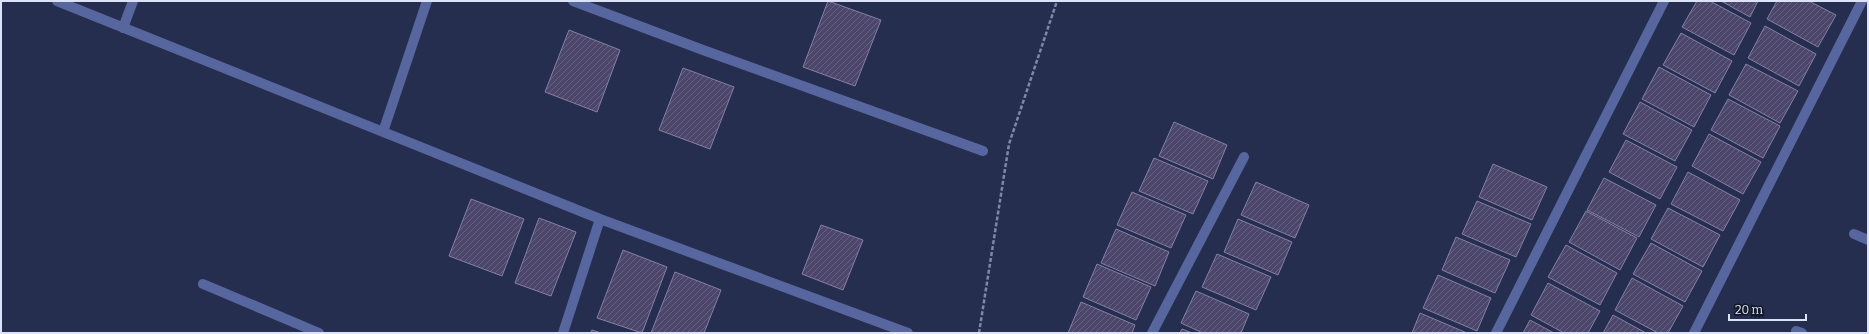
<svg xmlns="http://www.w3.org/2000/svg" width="1869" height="334" viewBox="0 0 1869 334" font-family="Bitter,serif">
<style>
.building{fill:url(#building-hatch);stroke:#857fa7}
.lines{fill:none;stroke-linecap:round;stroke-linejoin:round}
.path{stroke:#7f87a2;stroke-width:2.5;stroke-dasharray:4 2;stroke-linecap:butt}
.lane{stroke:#57669e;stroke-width:10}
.street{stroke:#57669e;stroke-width:10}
</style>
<defs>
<pattern id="building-hatch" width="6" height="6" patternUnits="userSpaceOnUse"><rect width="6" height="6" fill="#4c466a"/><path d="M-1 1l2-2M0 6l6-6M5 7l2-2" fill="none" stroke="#656180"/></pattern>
</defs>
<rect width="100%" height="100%" fill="#252e4f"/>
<path class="building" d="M828,1l53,19 -26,66 -52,-19z
M1697,1h13l41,22 -17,32 -52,-28z
M1721,1h37l-8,16z
M1777,1h32l27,14 -18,32 -51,-28z
M1765,26l51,28 -17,32 -51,-28z
M569,30l51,20 -23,62 -52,-20z
M1681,33l51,28 -17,32 -52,-28z
M1746,64l52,27 -18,32 -51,-28z
M1659,67l52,28 -17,32 -52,-28z
M683,68l51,19 -24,62 -51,-19z
M1728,99l52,27 -17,32 -52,-28z
M1640,102l52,28 -17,31 -52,-27z
M1174,122l53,23 -14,34 -54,-23z
M1709,134l52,28 -18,32 -51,-28z
M1626,140l51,27 -17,32 -51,-27z
M1154,158l54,23 -15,33 -54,-23z
M1493,164l54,23 -15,33 -53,-23z
M1688,172l52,28 -17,31 -52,-27z
M1604,178l52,27 -17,32 -52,-27z
M1256,182l53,23 -14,33 -54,-23z
M1132,192l54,23 -15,33 -54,-23z
M471,199l53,20 -22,57 -53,-20z
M1477,201l54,23 -15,33 -54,-23z
M1668,208l52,27 -17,32 -52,-28z
M1586,211l51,27 -17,32 -51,-28z
M539,218l37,14 -25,64 -36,-13z
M1238,219l54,23 -14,33 -54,-23z
M821,225l42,15 -20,50 -41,-16z
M1116,229l53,23 -14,34 -54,-23z
M1456,237l54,23 -15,33 -53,-23z
M1651,243l51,28 -17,31 -52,-28z
M1566,245l51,28 -17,32 -52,-28z
M623,250l44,17 -25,66 -45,-15z
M1217,254l54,23 -15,33 -54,-23z
M1097,264l54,23 -15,33 -53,-23z
M675,272l46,18 -17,43h-53z
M1438,275l53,23 -14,33 -54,-23z
M1632,278l51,28 -15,27h-10l-43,-23z
M1548,283l52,28 -12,22h-24l-33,-18z
M1196,291l53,23 -8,19h-38l-22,-10z
M1081,302l54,23 -3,8h-64z
M1420,313l47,20h-55z
M1613,315l33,18h-43z
M1530,320l24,13h-31z
M1182,329l10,4h-12z
M592,330l9,3h-11z"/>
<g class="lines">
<path class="path" d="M979,333l30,-189 48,-143"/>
<path class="lane" d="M57,1l543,218 -37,114
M573,1l130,49 280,101
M123,28l10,-27
M383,132l44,-131
M600,219l308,114
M203,284l116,49
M1152,333l92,-176
M1496,333l168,-332
M1694,333l168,-332"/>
<path class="street" d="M1854,234l14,6
M1796,331l6,2"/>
</g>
<rect width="1869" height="334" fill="none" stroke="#dce3f8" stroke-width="4"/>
<path d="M1729 314v6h77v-6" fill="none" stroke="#dce3f8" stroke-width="2"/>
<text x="1735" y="314" font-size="12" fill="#dce3f8" stroke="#131726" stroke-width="3" paint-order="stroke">20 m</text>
</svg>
